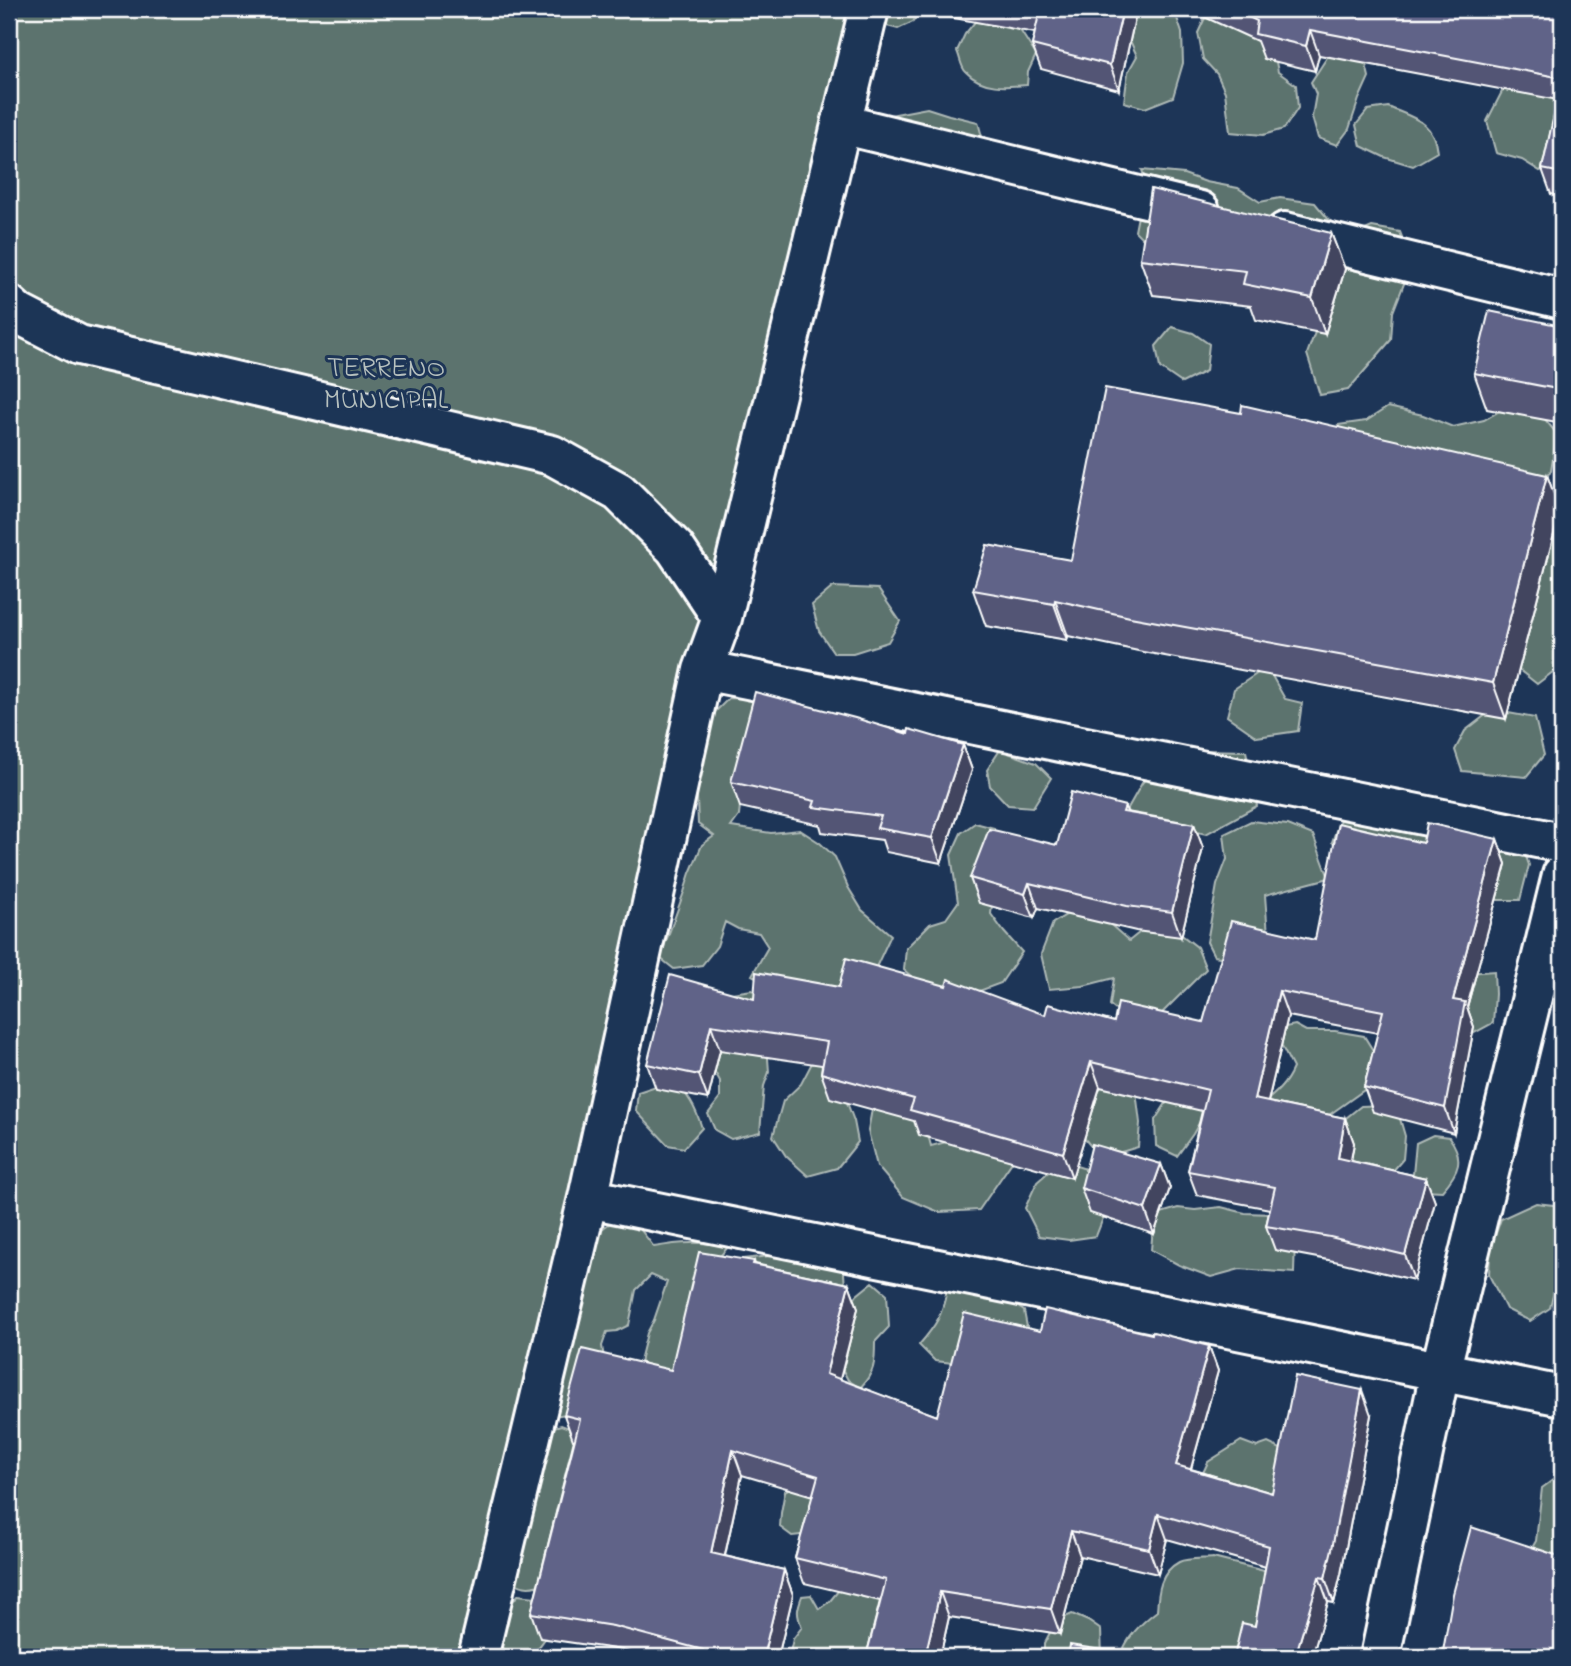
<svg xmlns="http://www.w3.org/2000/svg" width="1571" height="1666" viewBox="0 0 1571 1666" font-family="'Indie Flower',sans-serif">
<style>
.green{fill:#5c736e;stroke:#aeb9b6;stroke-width:2}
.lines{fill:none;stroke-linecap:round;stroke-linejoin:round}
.minor-casing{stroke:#fff;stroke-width:44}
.minor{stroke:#1d3557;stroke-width:38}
.wall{fill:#535575;stroke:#fff;stroke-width:2}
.shaded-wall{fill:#43455f;stroke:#fff;stroke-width:2}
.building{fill:#606388;stroke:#fff;stroke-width:2}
.labels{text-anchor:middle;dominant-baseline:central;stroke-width:6;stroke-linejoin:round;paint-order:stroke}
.park-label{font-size:28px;fill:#b6c0be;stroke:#1d3557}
</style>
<rect width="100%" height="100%" fill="#1d3557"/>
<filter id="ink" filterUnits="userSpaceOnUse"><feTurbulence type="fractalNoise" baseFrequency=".0143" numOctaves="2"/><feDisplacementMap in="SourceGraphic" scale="14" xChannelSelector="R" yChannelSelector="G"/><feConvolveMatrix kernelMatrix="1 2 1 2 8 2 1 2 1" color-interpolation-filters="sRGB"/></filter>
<g filter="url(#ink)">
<path class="green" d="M9,9h855l-161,661 -157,689c23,-12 26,-48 34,-72 3,-10 10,-20 15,-29l-5,-20 20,-15 14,-5 16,11 14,18c27,-5 47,-6 74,0l-26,30 -9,25 -4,30 -10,33 26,39 -5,14 -9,13 -15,-10 -9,4 -13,-7 -8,-11 -7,-29 2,-21 6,-24 7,-13 13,-38 -16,-7 -15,15 -7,35 -12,6 -10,1 -5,14 3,18 -13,34 -20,15 -24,4 -13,-13 -15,67 17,-9v-13l5,-19 19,-5 21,8v25l-3,24 -20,32 -8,19v34l-4,15c-20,9 -26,5 -44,-6l18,-44 1,-17 -9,-14 -36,156h-468z
M880,9h41l-8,13 -15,7 -19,-5z
M1084,9h90l8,24 1,30 -10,34 -28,11 -21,-6 4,-30 9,-16 -10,-22z
M1209,9l65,43 4,20 18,13 2,23 -14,21 -21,6 -33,-3 -5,-40 -8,-18 -14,-15 -5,-26z
M978,18l22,5 20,7 16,25 -8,17 -1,13c-21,2 -45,4 -61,-13 -5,-4 -6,-15 -9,-21l8,-17z
M1562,36v124l-22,11 -18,-11 -26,-7 -9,-32 20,-39z
M1331,49l33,7 5,21 -10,22 -10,30 -12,16 -19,-7 -6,-21 4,-23 -5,-12 15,-23z
M1388,107c26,11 46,14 49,45l-24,14 -29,-9 -23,-11 -5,-21 12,-15z
M927,108l22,7 29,7 6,22 -99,-28z
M1142,170l42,4 22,8 32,6 22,14 20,-4 35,5 15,18 -22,7 -164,12 -9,-9 4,-20 9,-22z
M1372,227l28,5 5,13v36l-12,31 -2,28 -43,50 -28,5 -13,-41 32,-87 21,-35z
M1172,327l21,6 16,11 -3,27 -24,12 -22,-15 -4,-22z
M1515,402h16l26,32 -6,36 -9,15 -193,-35 -11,-25 28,-4 22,-14 35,8 30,12 31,-7z
M1562,514v151l-25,19 -33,-26 35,-142z
M833,587l45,2 22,32 -12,21 -35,11h-19l-15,-22 -7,-26z
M1267,667l18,32 17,4 -4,28 -41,6 -30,-21 7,-27z
M729,698l32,1 -17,64 -5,53 -8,11 40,6 29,-3 20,13 15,14 13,30 14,23 29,25 -14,30 -4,33 -102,-13 -19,-10 16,-28 -9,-14 -21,-4 -13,-7 -8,24 -15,19 -28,4 -14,-11 24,-66 6,-19 12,-28 12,-9 -16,-12 -2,-52 11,-29 3,-26z
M1492,710l43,8 9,37 -18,22 -64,-6 -7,-21 10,-19z
M1000,750l36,13 15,15 -18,29 -25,-2 -18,-19 -3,-16z
M1199,750l47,1 11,55 -51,28 -21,-5 -68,6 11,-27 14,-25 27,-32z
M1342,814l81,16 1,22 -71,8 -21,-18z
M1251,821l37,4 25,10 16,43 -64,17 3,40 -22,26 -32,-5 -7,-14 10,-57 10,-26 -3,-25z
M975,823l19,5v59l-3,27 13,18 18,20 -21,31 -27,10 -55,-10 -15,-13 2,-22 24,-24 16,-5 12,-17 -7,-47 10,-22z
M1478,842l44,3 7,20 -9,35h-29z
M1079,907l33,19 17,15 21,-17 20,2 27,21 9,22 -48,48 -32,2 -16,-14 4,-27 -31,8 -34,3 -8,-35 12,-31z
M1494,971l1,23 -2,29 -26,14 -16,-4 17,-60z
M752,990l18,13 -3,42 2,27 -5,14 -4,46 -29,7 -16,-9 -7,-16 12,-16v-17l-11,-19 7,-43 16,-26z
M1295,1025l11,6h29l29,5 10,16 -3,22 -7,16 -35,25 -68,-10c14,-11 25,-20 32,-37l-13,-25v-15z
M826,1047l28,74 4,21 -21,26 -29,8 -22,-20 -13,-20 10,-35 18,-17 13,-25z
M1183,1054l21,60 -11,20 -16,22 -21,-10 -1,-26 17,-26z
M1094,1076l41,7 5,40 -2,24 -37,11 -23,-27z
M671,1081c17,11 25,28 31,47l-18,20 -16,-3 -32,-34 2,-19z
M874,1098l52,29 5,19 26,-7 57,20 -35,51 -40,2 -36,-15 -26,-31 -9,-35z
M1386,1105l12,7 7,24 -2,23 -16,19 -42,-17 -4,-39 20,-16z
M1433,1135l16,2c16,22 10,35 -7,54l-18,-1 -12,-5 4,-42z
M1061,1161l28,9 18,38 -11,28 -27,4 -30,-4 -14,-28 12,-26z
M1536,1203l26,3v53l-12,49 -20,13 -24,-12 -17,-34 1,-25 11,-31z
M1221,1207l24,6 27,1 23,25 -1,34 -54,-4 -29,8 -32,-12 -28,-15 3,-35 24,-7 17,2z
M788,1254l47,4 9,15 1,16 -23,5 -79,-35z
M873,1282l14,12 2,33 -14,15c0,21 0,30 -15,46l-12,-8 -8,-15 13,-64 4,-6z
M947,1289l62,12 15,10 3,16 -13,9 -61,27 -18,-2 -16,-16c18,-21 23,-29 28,-56z
M1241,1441l16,6 11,-4 17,8 -9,49 -74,-25 6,-13z
M1562,1473v104l-36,-19 10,-17 6,-53z
M802,1481l23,7 -15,46 -18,2 -12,-9 1,-14 4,-22z
M1213,1558l55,14 14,12 -43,73h-119c7,-20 20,-33 37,-46 1,-19 3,-39 22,-49 8,-4 24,-3 34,-4z
M877,1561l13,96h-42l-6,-3 -2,3h-51l4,-18 9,-12c-6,-13 -5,-18 0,-31l9,-1 8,14 11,-8 13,-16z
M518,1595l17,2 16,33c-15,21 -18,32 -46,23 -15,-27 -3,-37 13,-58z
M1072,1614l16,7 13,9 1,27h-58v-13l12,-23z"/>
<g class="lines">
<g class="minor-casing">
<path id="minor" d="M841,124l359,87
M1285,232l277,67
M9,305l10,9 60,31 473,110 67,37 56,56 47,70
M703,670l859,173
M588,1198l974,198
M478,1657l110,-459 115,-528 19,-52 147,-609
M1380,1657l60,-285 122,-497"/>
</g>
<use href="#minor" class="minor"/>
</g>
<path class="wall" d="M931,9h206l-18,81 -78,-21 -9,-24 3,-12 -102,-19z
M1187,9h375v187l-11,-2 -9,-25 16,-69 -239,-45 -4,16 -51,-12 -7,-18z
M1331,233l14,36 -20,65 -69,-14 -5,-14 -98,-11 -13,-36z
M1562,326v97l-75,-14 -13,-36z
M1547,475l13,36 -54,208 -363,-67 -75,-16 -1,4 -81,-14 -13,-36 98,-30z
M908,734l55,11 9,25 -31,93 -55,-11 -4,-12 -60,-8 -2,-7 -80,-18 -9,-25z
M1125,806l2,6 67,12 9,24 -22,89 -45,-6 -98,-23 -4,10 -55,-15 -9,-25 87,-33z
M1497,839l9,25 -39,143 7,20 -20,106 -81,-21 -9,-25 14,-54 -90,-17 -20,86 77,16 9,25 -3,18 75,17 9,24 -21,78 -75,-18 -64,-12 -9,-24 4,-17 -73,-14 -9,-24 14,-60 -102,-24 -28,91 -153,-43 -5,-14 -84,-23 -9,-25 1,-8 -102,-15 -12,49 -52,-10 -9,-25 107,-65 85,-12 206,28 69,7h89l112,-82 108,-97z
M1161,1164l9,24 -16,46 -64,-21 -9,-25z
M1562,1236v38l-5,-14z
M754,1261l1,3 94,20 9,24 -18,72 97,36 103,-85 112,3 57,12 9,25 -27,98 81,24 99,-78 -30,159 -7,29 -6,-1 -16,55h-78l21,-31 11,-59 -99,-28 -9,35 -78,-18 -20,78 -111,-17 -9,40h-71l-2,-4 13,-52 -76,-18 -9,-25 18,-62 -71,-21 -17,81 59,14 9,25 -15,62h-131l-25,-7 -82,-12 -9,-25 43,-173h-1l-9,-25 107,-45z"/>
<path class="shaded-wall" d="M1123,9h14l-18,81 -9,-25z
M1310,30l9,25 -4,16 -9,-25z
M1331,233l14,36 -20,65 -13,-36z
M1547,475l13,36 -54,208 -13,-36z
M1055,600l13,36 -1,4 -13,-36z
M963,745l9,25 -31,93 -9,-25z
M1194,824l9,24 -22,89 -9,-25z
M1497,839l9,25 -39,143 7,20 -20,106 -9,-25 8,-108z
M1029,883l9,25 -4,10 -9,-24z
M1279,991l9,25 -25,107 -9,-24z
M711,1025l9,25 -12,49 -9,-24z
M1091,1062l9,25 -28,91 -9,-25z
M1345,1118l9,25 -7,39 -9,-24z
M1161,1164l9,24 -16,46 -9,-25z
M1426,1178l9,24 -21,78 -9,-25z
M849,1284l9,24 -23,91 -9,-25z
M1209,1346l9,25 -33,119 -9,-25z
M1362,1390l9,25 -30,159 -7,29 -9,-25z
M733,1450l9,25 -22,103 -9,-25z
M1158,1514l9,25 -9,35 -9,-25z
M1071,1531l9,25 -20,78 -9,-25z
M784,1570l9,25 -15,62h-15z
M1319,1577l9,25 -16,55h-17z
M940,1592l9,25 -9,40h-15z"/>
<path class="building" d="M1031,9h92l-13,56 -78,-20 8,-35z
M1232,9h330v69l-252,-48 -4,16 -51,-12 2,-13z
M1562,79v94l-20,-4z
M1151,189l180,44 -19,65 -69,-14 3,-13 -106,-12z
M1489,311l73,15v64l-88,-17z
M1105,388l136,25 1,-8 305,70 -54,208 -363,-66 -75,-17 -1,4 -81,-14 14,-45 84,15z
M755,692l100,26 53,16 1,-5 54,16 -31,93 -55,-10 4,-12 -68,-9 2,-6 -84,-19z
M1071,792l54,14 -2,6 71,12 -22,88 -45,-6 -98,-23 -4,11 -55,-16 19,-49 68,16z
M1338,823l85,20 4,-20 70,16 -44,161 12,2 -20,106 -81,-21 19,-76 -104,-20 -25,108 91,19 -7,40 88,20 -21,77 -75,-18 -64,-11 9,-39 -87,-16 20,-81 -117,-28 -28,91 -153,-43 4,-11 -93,-26 6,-31 -116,-17 -12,50 -52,-11 23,-89 84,24 2,-27 83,15 7,-29 100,28 2,-7 97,36 3,-11 66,18 4,-19 85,19 28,-101 84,19z
M1092,1144l69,20 -16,45 -64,-21z
M1562,1236v25l-5,-1z
M699,1252l55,9 -1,3 96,20 -23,90 111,42 27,-103 76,18 5,-22 107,25 1,-2 56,14 -33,119 96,28 23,-117 67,14 -30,159 -7,29 -6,-1 -24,80h-61l8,-34 13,3 14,-80 -111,-32 -9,35 -78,-18 -20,78 -111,-17 -15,65h-44l-14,-4 19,-73 -91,-22 23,-82 -85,-26 -22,103 73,17 -21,87h-40l-21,-4 1,-3 -90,-24 -82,-13 49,-194 -16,-4 18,-66 89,21z
M1471,1527l91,30v100h-120l11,-63z
M1070,1645l70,11 1,-5 22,6h-95z"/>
</g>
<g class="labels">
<g class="park-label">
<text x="386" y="369">TERRENO<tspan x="386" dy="32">MUNICIPAL</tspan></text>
</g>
</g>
<rect width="1571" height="1666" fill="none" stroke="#1d3557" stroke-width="35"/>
<rect x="18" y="18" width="1536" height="1631" fill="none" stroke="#fff" stroke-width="2.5" filter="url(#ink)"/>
</svg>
